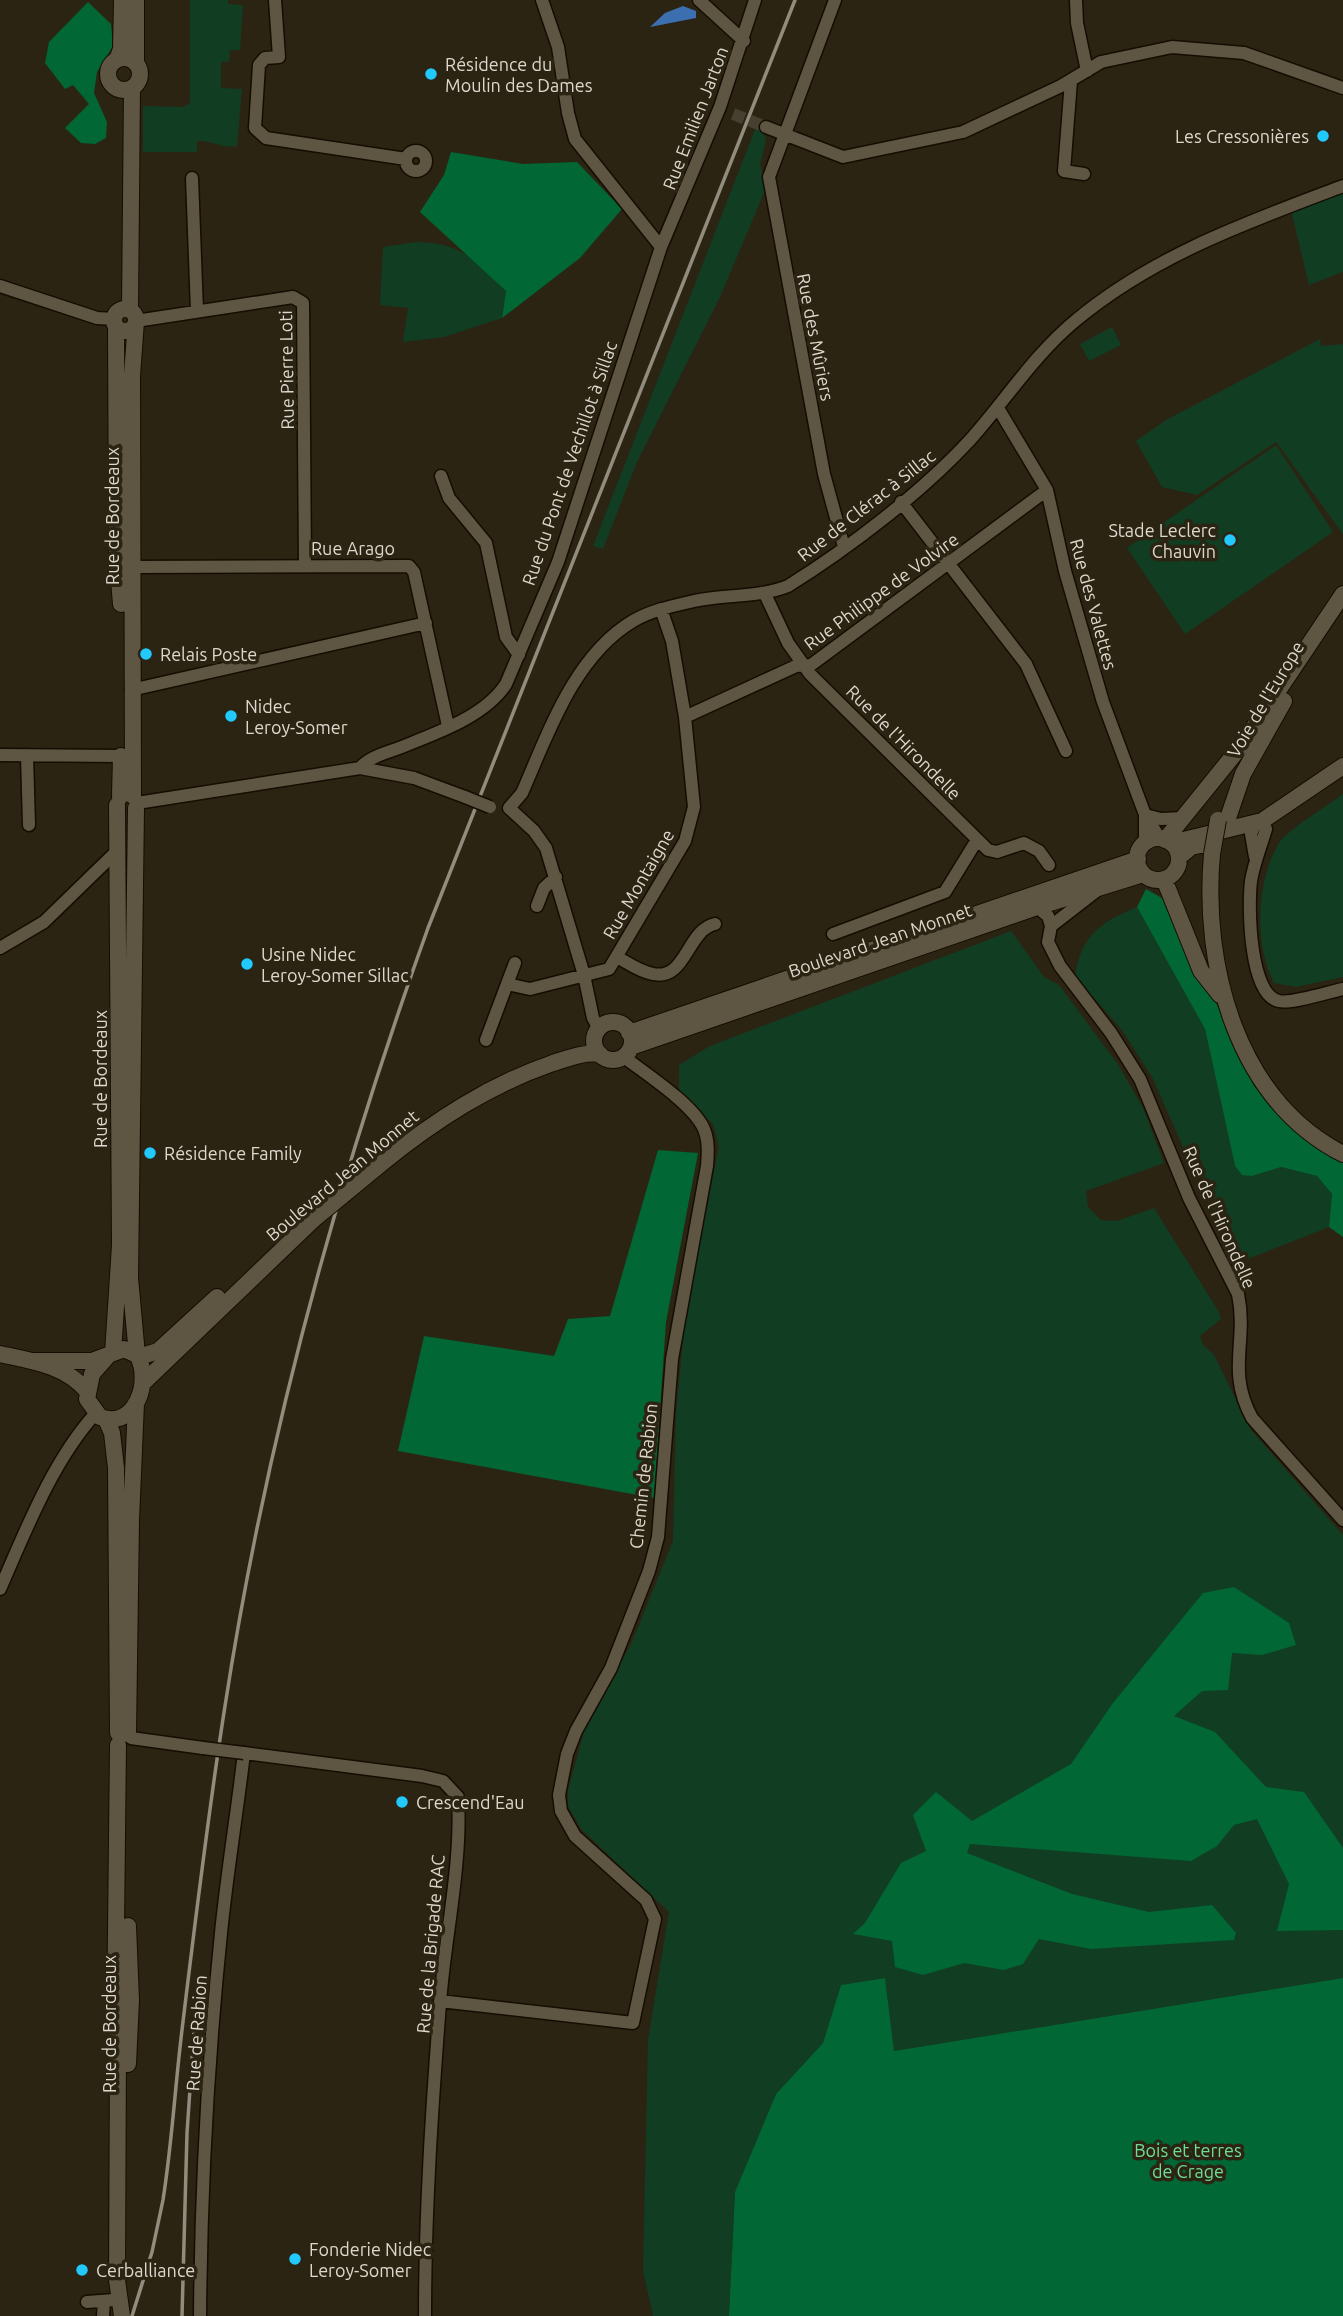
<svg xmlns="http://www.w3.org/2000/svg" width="1343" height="2316" viewBox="0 0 1343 2316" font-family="Ubuntu,sans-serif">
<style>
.green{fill:#113d23}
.forest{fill:#006735}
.water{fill:#3b6faf}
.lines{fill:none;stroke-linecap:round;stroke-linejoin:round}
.minor-tunnel{stroke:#473f2f;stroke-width:12;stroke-dasharray:12 6;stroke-linecap:butt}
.minor-casing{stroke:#140d01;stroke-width:15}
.secondary-casing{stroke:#140d01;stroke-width:18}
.minor{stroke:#5f5543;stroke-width:12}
.secondary{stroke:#5f5543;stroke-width:16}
.rail{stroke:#928c7e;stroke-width:3.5}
.minor-bridge-casing{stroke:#140d01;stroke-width:15;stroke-linecap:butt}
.secondary-bridge-casing{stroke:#140d01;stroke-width:18;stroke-linecap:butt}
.minor-bridge{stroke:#5f5543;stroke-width:12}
.secondary-bridge{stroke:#5f5543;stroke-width:16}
.poi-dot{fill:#21c9fd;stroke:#2c2413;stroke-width:2.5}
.labels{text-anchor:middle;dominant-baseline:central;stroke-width:7;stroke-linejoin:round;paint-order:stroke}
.poi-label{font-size:18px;fill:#ddd8cd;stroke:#2c2413;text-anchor:start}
.street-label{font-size:18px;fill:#ddd8cd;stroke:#2c2413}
.park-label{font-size:18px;fill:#6edd95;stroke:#2c2413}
</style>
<rect width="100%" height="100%" fill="#2c2413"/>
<path class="green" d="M190,0h38v4l15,1 -3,45h-10l-1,12h-8v26l21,1 -5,57c-14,3 -25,-6 -40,-5v11h-54v-46l40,1 7,-4z
M756,127l6,3 4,10 -6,24 6,24 -46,109 -83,165 -34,87 -10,-3z
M1343,191v81l-34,13 -18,-75z
M416,242c48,1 57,18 90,49l-4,27 -58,19 -41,5 5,-34 -28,-3 3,-58z
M1112,327l9,18 -32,16 -9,-17z
M1320,339l1,7 22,-2v190l-67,-92 -79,53 -35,-8 -26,-46 30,-21z
M1276,445l57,87 -148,102 -58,-86z
M1343,794v183l-47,10 -22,-4c-20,-38 -18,-102 5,-140 7,-12 51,-39 64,-49z
M1137,907l68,122 30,137 17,10 29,-9 36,9 15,18 -3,33 -94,37 -83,-187 -30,-47 -47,-54c6,-40 25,-54 62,-69z
M1011,931l33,46 15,8 58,78 26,45 21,55 -78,28 2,16 13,13 16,1 37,-13 65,104 2,7 -21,17 3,9 11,10 37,75 92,105v443l-449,73 -9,-73 -44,7 -18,58 -47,51 -41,98 -6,124h-76l-10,-45 5,-231 21,-128 -88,-83 -13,-23v-16l16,-58 48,-90 41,-101 3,-128 10,-104 33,-162 -6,-23 -34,-32v-27l31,-19z"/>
<path class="forest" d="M88,2l23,22 2,22 -16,26 -3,21 13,29 -1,16 -11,6 -14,-1 -16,-15 24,-24 -16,-19 -8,4 -20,-26 4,-21z
M451,152l72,12 54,-2 45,47 -42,49 -78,60 4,-27 -86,-79 24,-37z
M1146,889l16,9 25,60 25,36 42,92 33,36 56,39v76l-14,-10 3,-33 -15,-18 -36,-9 -29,9 -10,-1 -7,-9 -30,-137 -68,-122z
M658,1150l40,3 -32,169 -12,176 -256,-47 26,-115 130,20 14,-37 42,-3z
M1234,1587l55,36 7,22 -34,10 -30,-2 -4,37 -26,1 -28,25 41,16 51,55 38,5 39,56v82l-66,1 12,-47 -32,-65 -23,6 -17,21 -26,15 -221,-17 -3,9 105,41 77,18 63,-7 24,28 -2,7 -143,9 -52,-10 -16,25 -19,6 -40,-7 -41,12 -28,-8 -3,-26 -39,-7 12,-11 36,-60 25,-12 -13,-36 23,-23 36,29 99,-57 42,-61 90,-110z
M885,1978l9,73 449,-73v338h-614l6,-124 41,-98 47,-51 18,-58z"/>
<path class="water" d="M683,6l13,5v7l-46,9 15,-14z"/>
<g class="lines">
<path class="minor-tunnel" d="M733,114l33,13"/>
<g class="minor-casing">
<path id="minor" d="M275,0l4,57 -14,1 -6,7 -4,63 11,10 140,21
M542,0l16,47 10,66 7,26 86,108
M699,0l45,41
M835,0l-66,177 55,297 20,73
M1076,0l1,23 10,48
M1071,81l-7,90 20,3
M766,127l77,30 120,-25 98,-46 40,-24 71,-15 72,6 99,35
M406 161a10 10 0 1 1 20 0a10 10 0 1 1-20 0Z
M192,178l5,133
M0,286l97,32 17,1
M136,321l157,-24 10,6 2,263
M998,408l49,82 18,81 38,131 41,110 16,27
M441,476l8,22 37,45 20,94 13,18
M901,502l125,162 40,87
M132,567l277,-1 5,6 34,154
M765,594l23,49 22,31 178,176 9,2 27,-9 15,8 10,14
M131,690l295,-67
M685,717l111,-51 15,-1 236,-175
M0,755l121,1
M27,755l2,70
M360,768c9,-11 26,-15 39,-20 35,-14 86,-31 107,-64l52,-122 103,-315 59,-140 35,-107
M137,803l223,-35 54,10 51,19
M509,808l13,-15c26,-59 52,-137 111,-172 19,-11 40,-15 61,-20 32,-7 64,-3 94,-15 61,-38 133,-93 182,-146 35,-39 64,-85 105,-119 79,-66 173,-99 268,-135
M509,808l25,23 12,17 38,127 9,43 6,11
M1145,815l16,4 23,-1
M1262,821l4,8c-5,17 -12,34 -15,52 -3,25 -2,114 28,120 13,3 49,-9 64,-12
M1255,824l-4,10 4,23
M1145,844v-29
M537,906l7,-18 12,-11
M1037,907l11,9 3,10 -3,16 12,24 51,67 29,46 49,119 49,96c10,48 -12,76 14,124l91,102
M1051,926l44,-34
M833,934l112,-42 32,-52
M0,948l44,-26 71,-69
M617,957c11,6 23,15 36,17 33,7 34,-44 62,-50
M507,984l8,-21
M486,1040l21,-56 23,5 79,-20 76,-128 9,-34 -9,-90 -13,-76 -11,-32
M0,1589c26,-59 52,-127 95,-175
M131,1738l72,10
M440,2001l193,22 22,-104 -9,-19 -71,-64 -14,-25 -2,-16 8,-41 9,-23 35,-63 38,-97 9,-34 14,-178 35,-193c1,-13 2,-27 -4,-39 -12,-24 -57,-53 -79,-70
M87,2302l27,-2 7,4
M103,2316l1,-15
M200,2316c1,-128 8,-256 21,-383 6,-60 16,-120 23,-180l178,23 21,5 15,16c4,68 -13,138 -18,206 -8,104 -15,208 -15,313"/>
</g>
<g class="secondary-casing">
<path id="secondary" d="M108 74a16 16 0 1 1 32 0a16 16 0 1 1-32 0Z
M117,60l4,-11 1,-49
M136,63v-63
M114 320a11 11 0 1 1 22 0a11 11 0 1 1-22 0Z
M130,310l2,-222
M116,327l1,229 4,48
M133,796l-1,-420 4,-55
M120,797l1,-41
M136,808l-6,470 7,77
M1227,821l16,-47 41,-73
M1137 859a21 21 0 1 1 42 0a21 21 0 1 1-42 0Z
M1165,840l76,-94 102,-152
M1171,843l91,-22 81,-55
M1212,854c-10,111 24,245 131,300
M1179,857l12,-10 14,-3
M1164,879l37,92 19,24
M594 1041a19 19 0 1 1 38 0a19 19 0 1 1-38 0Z
M629,1033l509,-174
M631,1047l406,-140 106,-33
M382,1163c52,-42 107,-78 171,-100 16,-5 30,-11 47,-9
M113,1353l7,-108 -3,-440
M0,1354c32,7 65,11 87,37
M139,1357l19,-6 59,-54
M34,1361h58l32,-12 13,6c15,25 -1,75 -37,62l-13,-18 5,-25 15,-17
M143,1383l171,-164
M106,1419l6,14 4,35 2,265
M128,1734l3,-214 5,-117
M118,1745l-3,276 3,28 -1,231 5,36
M128,2064l3,-64 -3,-74"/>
</g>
<use href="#minor" class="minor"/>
<use href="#secondary" class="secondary"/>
<path class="rail" d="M132,2316l20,-64 11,-52c9,-57 12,-113 19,-170 13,-108 26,-216 43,-324 41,-266 112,-525 203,-778l367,-928
M182,2316l5,-183 9,-132"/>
<g class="minor-bridge-casing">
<path id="minor-bridge" d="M465,797l25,10
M203,1748l41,5"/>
</g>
<g class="secondary-bridge-casing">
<path id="secondary-bridge" d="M1212,854l6,-34
M314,1219l68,-56"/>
</g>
<use href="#minor-bridge" class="minor-bridge"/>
<use href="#secondary-bridge" class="secondary-bridge"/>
</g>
<g class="poi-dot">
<circle cx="431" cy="74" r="7"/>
<circle cx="1323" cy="136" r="7"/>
<circle cx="1230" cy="540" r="7"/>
<circle cx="146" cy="654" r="7"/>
<circle cx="231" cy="716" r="7"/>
<circle cx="247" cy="964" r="7"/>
<circle cx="150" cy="1153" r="7"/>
<circle cx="402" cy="1802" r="7"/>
<circle cx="295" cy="2259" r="7"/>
<circle cx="82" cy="2270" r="7"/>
</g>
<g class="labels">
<g class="poi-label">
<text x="445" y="64">Résidence du<tspan x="445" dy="21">Moulin des Dames</tspan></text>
<text x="1309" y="136" text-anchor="end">Les Cressonières</text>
<text x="1216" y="530" text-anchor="end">Stade Leclerc<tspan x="1216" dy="21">Chauvin</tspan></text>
<text x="160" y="654">Relais Poste</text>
<text x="245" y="706">Nidec<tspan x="245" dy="21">Leroy-Somer</tspan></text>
<text x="261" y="954">Usine Nidec<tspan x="261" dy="21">Leroy-Somer Sillac</tspan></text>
<text x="164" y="1153">Résidence Family</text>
<text x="416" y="1802">Crescend'Eau</text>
<text x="309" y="2249">Fonderie Nidec<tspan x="309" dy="21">Leroy-Somer</tspan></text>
<text x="96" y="2270">Cerballiance</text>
</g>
<g class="street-label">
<text transform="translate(695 118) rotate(-69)">Rue Emilien Jarton</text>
<text transform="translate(816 337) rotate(79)">Rue des Mûriers</text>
<text transform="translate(286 370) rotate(-91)">Rue Pierre Loti</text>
<text transform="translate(569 463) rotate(-71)">Rue du Pont de Vechillot à Sillac</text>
<text transform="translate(866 505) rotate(-38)">Rue de Clérac à Sillac</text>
<text transform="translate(112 516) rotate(-90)">Rue de Bordeaux</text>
<text x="353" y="548">Rue Arago</text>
<text transform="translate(881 591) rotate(-36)">Rue Philippe de Volvire</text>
<text transform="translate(1094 604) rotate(75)">Rue des Valettes</text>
<text transform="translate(1265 699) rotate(-59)">Voie de l'Europe</text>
<text transform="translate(904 742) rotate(45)">Rue de l'Hirondelle</text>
<text transform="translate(638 884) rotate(-60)">Rue Montaigne</text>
<text transform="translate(880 940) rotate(-19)">Boulevard Jean Monnet</text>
<text transform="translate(100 1079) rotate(-90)">Rue de Bordeaux</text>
<text transform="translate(342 1175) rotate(-40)">Boulevard Jean Monnet</text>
<text transform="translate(1220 1217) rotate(66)">Rue de l'Hirondelle</text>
<text transform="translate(643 1476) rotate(-84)">Chemin de Rabion</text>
<text transform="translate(430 1944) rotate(-85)">Rue de la Brigade RAC</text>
<text transform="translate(109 2024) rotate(-90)">Rue de Bordeaux</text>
<text transform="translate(196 2033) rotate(-86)">Rue de Rabion</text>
</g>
<g class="park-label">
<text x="1188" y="2150">Bois et terres<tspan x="1188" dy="21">de Crage</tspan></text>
</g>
</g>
</svg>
